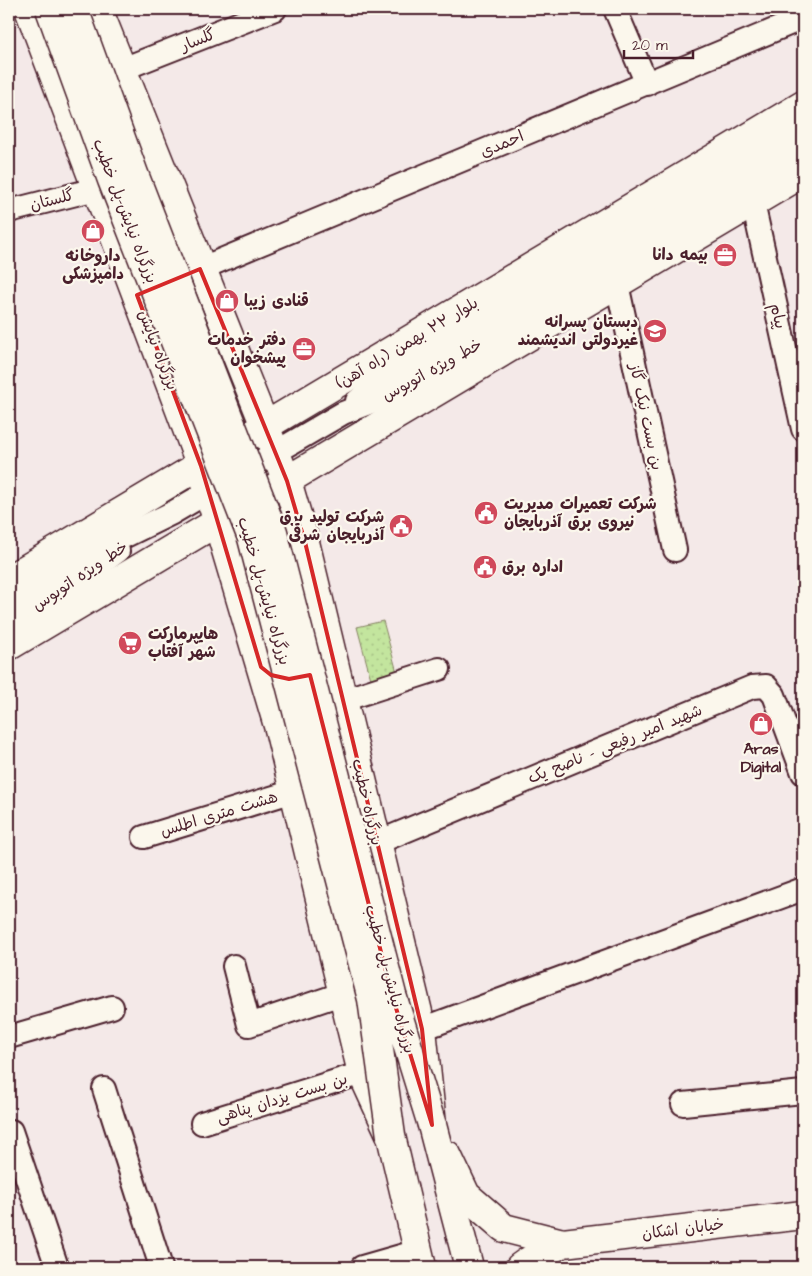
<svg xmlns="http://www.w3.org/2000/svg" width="812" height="1276" viewBox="0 0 812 1276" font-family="'Architects Daughter','Playpen Sans Arabic',sans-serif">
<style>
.grass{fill:url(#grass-dots);stroke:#868264}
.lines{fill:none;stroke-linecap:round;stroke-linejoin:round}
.minor-casing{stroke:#4a1f2b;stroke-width:26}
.major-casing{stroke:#4a1f2b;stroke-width:31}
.highway-casing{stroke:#4a1f2b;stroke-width:31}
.minor{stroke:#fbf7ec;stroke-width:22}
.major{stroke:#fbf7ec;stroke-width:28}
.highway{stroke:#fbf7ec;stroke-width:28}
.highway-bridge-casing{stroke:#4a1f2b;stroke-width:31;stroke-linecap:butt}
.highway-bridge{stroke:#fbf7ec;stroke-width:28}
.marked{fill:none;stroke:#d62828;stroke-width:4;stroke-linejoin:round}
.labels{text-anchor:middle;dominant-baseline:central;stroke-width:4.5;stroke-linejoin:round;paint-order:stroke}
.street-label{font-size:16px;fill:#4a1f2b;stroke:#fbf7ec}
.poi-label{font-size:16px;font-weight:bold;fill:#4a1f2b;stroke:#fbf7ec;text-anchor:end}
</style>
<defs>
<pattern id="grass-dots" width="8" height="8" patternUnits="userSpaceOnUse" patternTransform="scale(1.25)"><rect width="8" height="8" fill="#c3e59e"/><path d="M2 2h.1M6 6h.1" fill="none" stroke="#a9c488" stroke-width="1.8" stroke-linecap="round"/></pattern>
</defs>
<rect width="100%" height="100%" fill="#f4e9e8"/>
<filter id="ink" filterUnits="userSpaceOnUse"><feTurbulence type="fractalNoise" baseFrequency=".02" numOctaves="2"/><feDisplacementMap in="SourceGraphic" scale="10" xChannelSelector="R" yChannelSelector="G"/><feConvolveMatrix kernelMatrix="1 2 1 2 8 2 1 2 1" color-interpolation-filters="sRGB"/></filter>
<g filter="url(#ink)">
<path class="grass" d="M383,621l15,55 -26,7 -15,-56z"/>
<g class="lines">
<g class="minor-casing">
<path id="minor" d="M615,9l32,75
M120,70l155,-61
M753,203l50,226
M9,211l87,-22
M200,269l603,-251
M617,284l58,266
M357,401l29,-24 417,-250
M9,599l57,-34 106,-52 171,-100 54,-21 406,-241
M9,622l65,-39 44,-32
M343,700l96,-31
M144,837l150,-46
M376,843l376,-156 14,-1 8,9 29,78
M234,966l15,59 95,-32
M422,1029l381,-140
M9,1037l103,-30
M104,1089l57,178
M683,1104l120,-12
M202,1123l160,-50
M11,1131l46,136
M362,1267l56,-16"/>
</g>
<g class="major-casing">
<path id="major" d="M9,579l794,-474
M9,646l794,-473
M447,1155l19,40 38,33 59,15
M520,1267l7,-5 36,-19 240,-28"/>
</g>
<g class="highway-casing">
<path id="highway" d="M29,9l172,457 78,263 83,344 29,63 31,131
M98,9l189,472 18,61 117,487 10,96 37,142"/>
</g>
<use href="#minor" class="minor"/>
<use href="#major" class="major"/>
<use href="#highway" class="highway"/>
<g class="highway-bridge-casing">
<path id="highway-bridge" d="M50,9l62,171 140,358 120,461 19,137
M74,9l60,165 139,358 119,463 40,130"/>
</g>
<use href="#highway-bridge" class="highway-bridge"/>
</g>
</g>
<path class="marked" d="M200,269l87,212 18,61 117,487 10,96 -40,-130 -82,-320 -21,4 -18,-4 -10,-8 -60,-201 -64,-171z"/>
<defs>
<g id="shop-disc" transform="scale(1.25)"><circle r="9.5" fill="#d1495b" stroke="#fbf7ec"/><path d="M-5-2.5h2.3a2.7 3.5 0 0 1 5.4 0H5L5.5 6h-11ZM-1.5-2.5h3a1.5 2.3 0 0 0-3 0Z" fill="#fff"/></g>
<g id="office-disc" transform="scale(1.25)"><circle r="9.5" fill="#d1495b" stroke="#fbf7ec"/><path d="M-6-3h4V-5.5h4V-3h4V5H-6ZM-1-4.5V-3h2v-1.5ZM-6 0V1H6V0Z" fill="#fff"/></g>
<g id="school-disc" transform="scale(1.25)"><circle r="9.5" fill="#d1495b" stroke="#fbf7ec"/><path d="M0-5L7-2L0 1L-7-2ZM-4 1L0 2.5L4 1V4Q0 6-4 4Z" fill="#fff"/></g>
<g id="civic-disc" transform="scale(1.25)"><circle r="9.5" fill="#d1495b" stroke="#fbf7ec"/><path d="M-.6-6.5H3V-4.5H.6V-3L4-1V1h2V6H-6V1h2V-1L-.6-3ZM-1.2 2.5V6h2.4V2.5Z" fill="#fff"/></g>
<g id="supermarket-disc" transform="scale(1.25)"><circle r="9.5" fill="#d1495b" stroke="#fbf7ec"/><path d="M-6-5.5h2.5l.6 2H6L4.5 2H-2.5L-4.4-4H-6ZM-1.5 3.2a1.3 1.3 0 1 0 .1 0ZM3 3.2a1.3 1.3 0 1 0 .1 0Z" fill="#fff"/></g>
</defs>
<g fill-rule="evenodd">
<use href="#shop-disc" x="93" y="231"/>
<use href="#office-disc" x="725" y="255"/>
<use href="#shop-disc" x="227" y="301"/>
<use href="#school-disc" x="655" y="331"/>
<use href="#office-disc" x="304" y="349"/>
<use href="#civic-disc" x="486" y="513"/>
<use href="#civic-disc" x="401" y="526"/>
<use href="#civic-disc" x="485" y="567"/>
<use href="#supermarket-disc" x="130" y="643"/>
<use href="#shop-disc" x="761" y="724"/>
</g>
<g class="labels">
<g class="street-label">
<text transform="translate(198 40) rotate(-22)">گلسار</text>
<text transform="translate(502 144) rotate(-23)">احمدی</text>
<text transform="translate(52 200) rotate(-14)">گلستان</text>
<text transform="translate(125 211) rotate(69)">بزرگراه نیایش-پل خطیب</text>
<text transform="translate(778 316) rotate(77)">پیام</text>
<text transform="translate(407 343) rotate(-31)">بلوار ۲۲ بهمن (راه آهن)</text>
<text transform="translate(158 350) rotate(69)">بزرگراه نیایش</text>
<text transform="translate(432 370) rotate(-29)">خط ویژه اتوبوس</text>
<text transform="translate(646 417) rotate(78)">بن بست نیک گاز</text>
<text transform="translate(80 576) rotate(-34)">خط ویژه اتوبوس</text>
<text transform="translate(264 591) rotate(74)">بزرگراه نیایش-پل خطیب</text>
<text transform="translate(615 744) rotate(-22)">شهید امیر رفیعی - ناصح یک</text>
<text transform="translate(367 802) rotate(77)">بزرگراه خطیب</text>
<text transform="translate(219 814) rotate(-17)">هشت متری اطلس</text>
<text transform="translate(390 979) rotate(75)">بزرگراه نیایش-پل خطیب</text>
<text transform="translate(282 1098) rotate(-17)">بن بست یزدان پناهی</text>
<text transform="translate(683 1229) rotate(-7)">خیابان اشکان</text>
</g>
<g class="poi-label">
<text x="708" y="255">بیمه دانا</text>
<text x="93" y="256" text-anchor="middle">داروخانه<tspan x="93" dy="18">دامپزشکی</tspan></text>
<text x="244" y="301" text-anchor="start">قنادی زیبا</text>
<text x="638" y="322">دبستان پسرانه<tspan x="638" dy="18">غیردولتی اندیشمند</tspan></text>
<text x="286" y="340">دفتر خدمات<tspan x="286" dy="18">پیشخوان</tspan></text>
<text x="504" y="504" text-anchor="start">شرکت تعمیرات مدیریت<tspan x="504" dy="18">نیروی برق آذربایجان</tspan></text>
<text x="384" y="517">شرکت تولید برق<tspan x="384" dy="18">آذربایجان شرقی</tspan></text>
<text x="502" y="567" text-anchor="start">اداره برق</text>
<text x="148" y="634" text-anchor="start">هایپرمارکت<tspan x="148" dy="18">شهر آفتاب</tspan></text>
<text x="761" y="749" text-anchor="middle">َAras<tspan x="761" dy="18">Digital</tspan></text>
</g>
</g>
<rect width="812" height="1276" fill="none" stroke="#fbf7ec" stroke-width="30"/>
<rect x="15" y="15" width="782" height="1246" fill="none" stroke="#4a1f2b" stroke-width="2" filter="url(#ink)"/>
<path d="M624 50v8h69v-8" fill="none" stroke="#4a1f2b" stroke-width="2.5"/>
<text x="632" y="50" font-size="15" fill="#4a1f2b" stroke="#fbf7ec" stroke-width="4" paint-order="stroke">20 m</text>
</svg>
